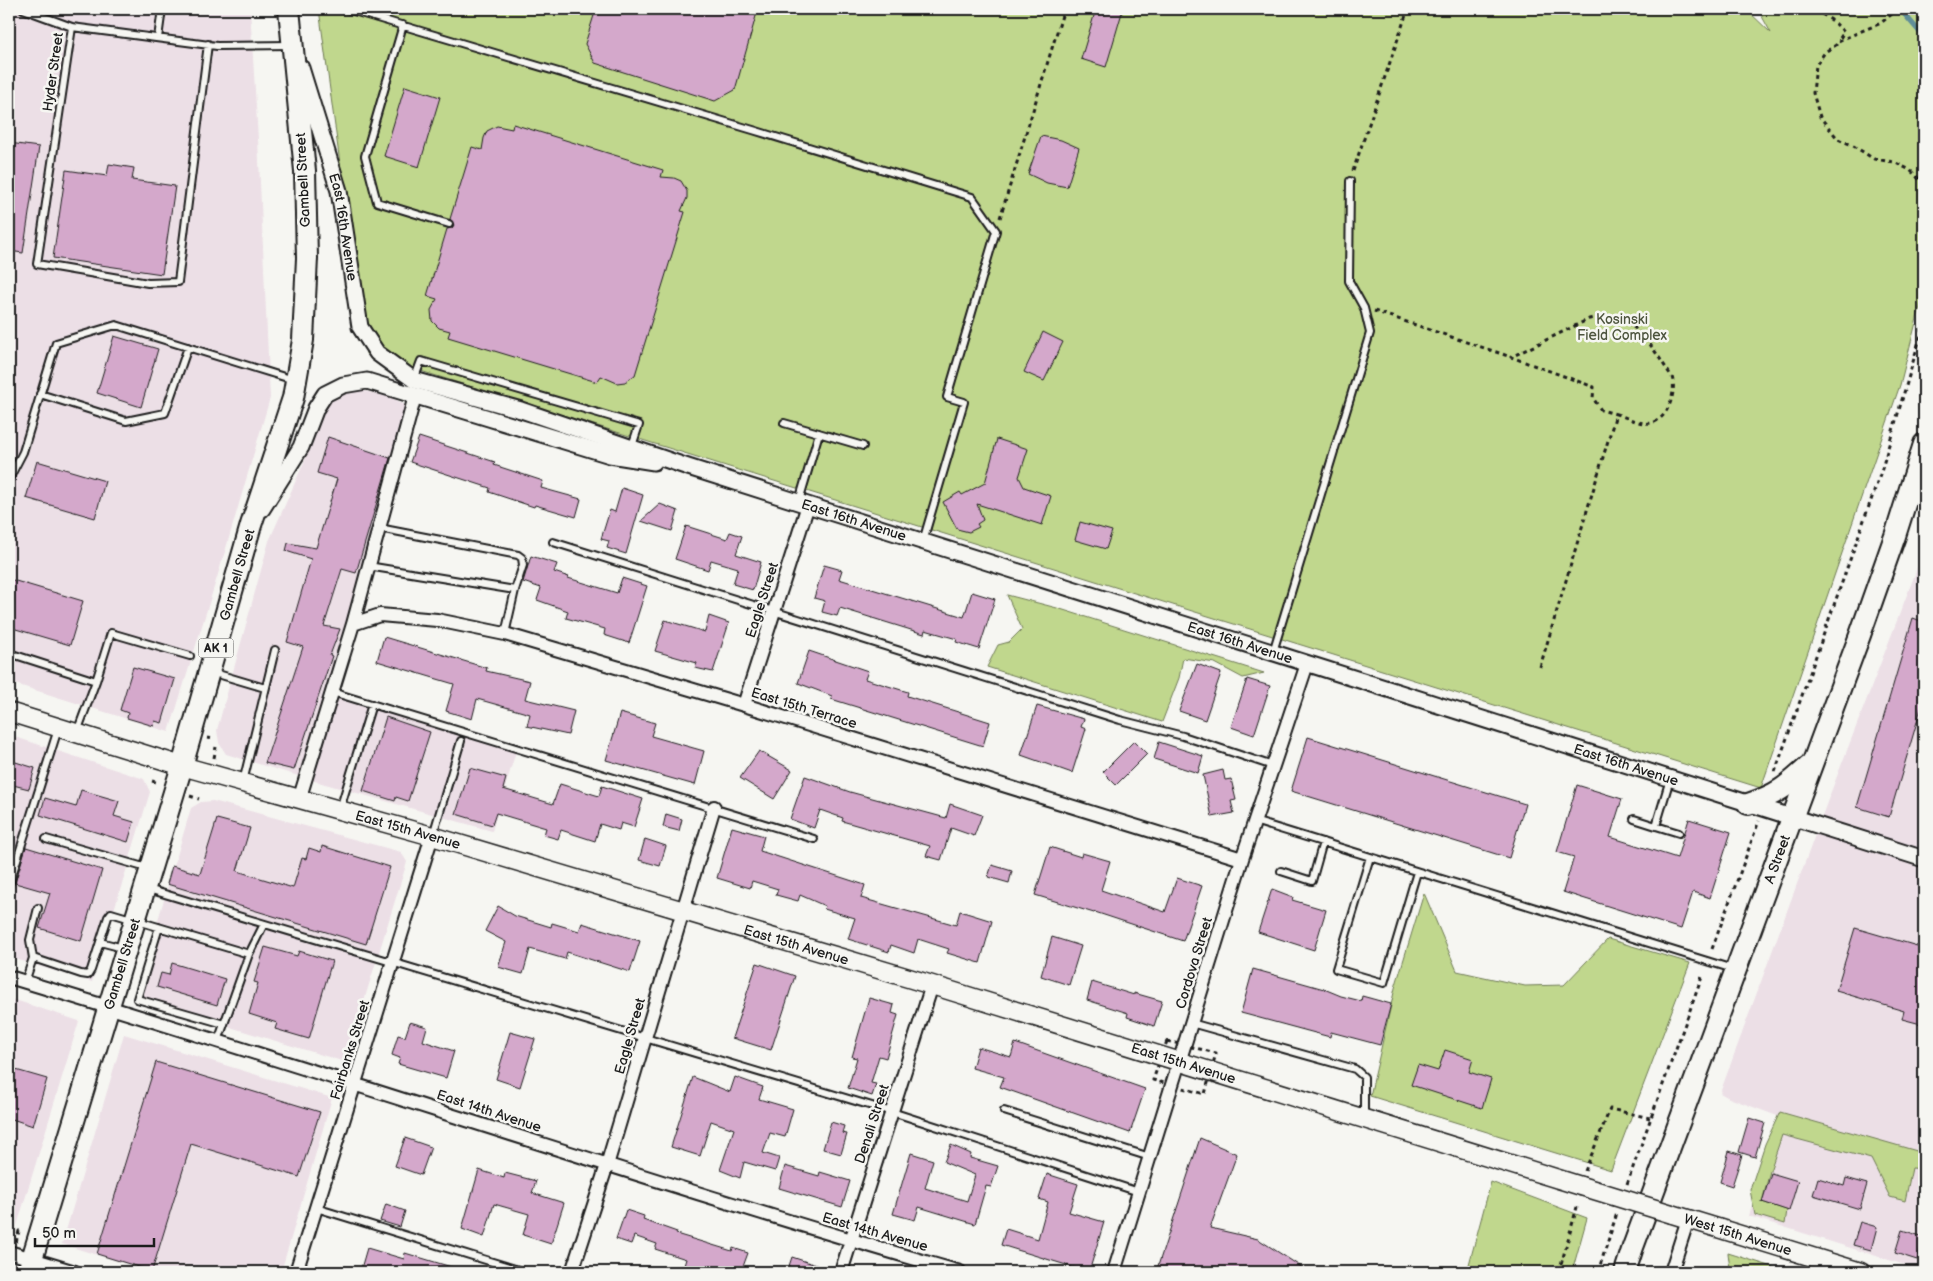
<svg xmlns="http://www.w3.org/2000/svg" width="1933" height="1281" viewBox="0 0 1933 1281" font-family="'Balsamiq Sans',sans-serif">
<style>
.built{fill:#ecdfe6}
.green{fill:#c0d78d;stroke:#6e7a54}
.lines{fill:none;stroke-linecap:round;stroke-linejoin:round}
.stream{stroke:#608e99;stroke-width:5}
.building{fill:#d4a8cb;stroke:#1c1c1c}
.service-casing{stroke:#1c1c1c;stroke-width:10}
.minor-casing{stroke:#1c1c1c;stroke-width:16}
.tertiary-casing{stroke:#1c1c1c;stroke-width:19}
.secondary-casing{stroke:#1c1c1c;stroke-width:21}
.primary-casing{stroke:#1c1c1c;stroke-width:24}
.trunk-casing{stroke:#1c1c1c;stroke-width:24}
.path{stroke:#1c1c1c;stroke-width:3;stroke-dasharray:4 4;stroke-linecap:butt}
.service{stroke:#f6f6f2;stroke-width:6}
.minor{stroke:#f6f6f2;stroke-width:12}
.tertiary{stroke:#f6f6f2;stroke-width:15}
.secondary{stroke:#f6f6f2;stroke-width:18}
.primary{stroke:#f6f6f2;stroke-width:20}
.trunk{stroke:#f6f6f2;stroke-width:20}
.secondary-bridge-casing{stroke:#1c1c1c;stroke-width:21;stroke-linecap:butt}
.secondary-bridge{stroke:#f6f6f2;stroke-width:18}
.labels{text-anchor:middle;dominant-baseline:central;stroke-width:5;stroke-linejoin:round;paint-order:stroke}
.shield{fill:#f6f6f2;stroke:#5d5d5c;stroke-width:1}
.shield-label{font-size:12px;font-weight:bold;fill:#1c1c1c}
.street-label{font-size:14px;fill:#1c1c1c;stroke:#f6f6f2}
.park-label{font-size:14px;fill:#4d543e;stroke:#f6f6f2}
</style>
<rect width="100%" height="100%" fill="#f6f6f2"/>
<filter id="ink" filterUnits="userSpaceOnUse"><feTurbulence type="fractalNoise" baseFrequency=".02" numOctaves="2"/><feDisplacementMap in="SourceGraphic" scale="10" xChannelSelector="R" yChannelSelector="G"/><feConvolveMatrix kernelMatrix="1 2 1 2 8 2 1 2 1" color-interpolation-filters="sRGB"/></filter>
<g filter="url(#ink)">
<path class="built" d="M9,9h241l8,130 12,259 -46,157 -55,177 -160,-50z
M352,388l39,9 21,12 -80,283 185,56 -25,83 -174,-49 -92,-28 -7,-11 -2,-13 52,-189 36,-81 16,-45 8,-12z
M1924,546v725l-175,-55 31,-99 -51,-19 -9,-5 109,-296 86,-223z
M9,735l135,44 6,13 -58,190 -83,-25z
M213,801l188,51 6,10 -62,200 -210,-64 56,-190 10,-6z
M9,998l70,23 -64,211 -6,-2z
M124,1034l208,64 -51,174h-129l-90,-28z"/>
<path class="green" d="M319,9h1427l25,24 -13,-24h166v282l-24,94 -139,403 -1395,-434z
M1007,595l50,13 207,65 -21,5 -28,-15 -32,-5 -4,20 -17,44 -175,-55 11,-22 11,-3 13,-13z
M1424,893l33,78 68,15 39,-1 44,-46 82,24 -79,207 -241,-74 25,-108z
M1780,1112l144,41v16l-12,-1 -7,33 -15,-4 -19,-38 -89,-24 -12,36 -8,31 25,8 -2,14 -30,-9 -5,-25 15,-46z
M1491,1182l96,36 -15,54h-105z
M1728,1253l61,19h-48l-11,-3z"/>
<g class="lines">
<path class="stream" d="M1900,9l24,28"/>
</g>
<path class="building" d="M596,9h162l-23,81 -20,11 -120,-38 -10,-19z
M1096,9h27l-17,58 -25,-8z
M405,86l35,11 -21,70 -35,-11z
M513,124l150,46 -2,7 13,1 7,3 6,10v7l-6,13 4,1 -50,163 -10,7 -8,1 -16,-7 -4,6 -149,-45 2,-6 -11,-3 -7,-7 -1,-11 6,-11 -10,-3 20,-67 5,-1 2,-3 -4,-6 22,-72 10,3 2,-12 3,-7 10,-5 15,3z
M1041,136l20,4 18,8 -12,39 -20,-4 -19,-9z
M9,143l30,4 -16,106 -14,-2z
M109,164l25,4 -2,12 43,6 -13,88 -109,-16 13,-88 41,6z
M1043,332l20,10 -19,39 -20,-9z
M114,336l44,13 -17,58 -44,-14z
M328,437l62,21 -34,115 -14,-4 -18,57 16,3 -10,26 2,1 -38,114 -29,-7 38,-116 -16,-5 24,-83 -25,-8 2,-8 28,5 21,-69 -20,-6z
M419,437l76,25 -1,3 49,16 -2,7 40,11 -5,18 -41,-12 -1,2 -45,-15 1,-4 -80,-26z
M997,439l31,10 -9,28 5,10 27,9 -9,29 -65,-21 6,16 -6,4 2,3 -10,5 -12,-3 -14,-27 17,-10 2,3 23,-12z
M37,461l68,20 -10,37 -69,-20z
M622,488l21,7 -17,59 -19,-6 2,-7 -8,-2 9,-29 5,2z
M660,504l18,7 -6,20 -31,-10z
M1080,522l32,9 -6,18 -31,-9z
M686,526l41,13 3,-7 12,4 -6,18 25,8 -8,28 -20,-6 5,-16 -27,-8 -3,10 -33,-11z
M531,556l26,8 -3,8 15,5 -1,1 49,15 5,-15 25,8 -18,57 -25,-8 1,-6 -39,-11 2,-7 -31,-11 4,-12 -18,-6z
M824,565l18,5 -3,9 125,38 8,-25 23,7 -16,50 -23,-7 1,-3 -32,-9 -1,4 -84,-26 -3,8 -15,-4 3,-11 -11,-3z
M9,579l74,22 -13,44 -61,-18z
M709,616l20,7 -16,49 -18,-4 2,-5 -42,-12 10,-31 40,12z
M1913,618l11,4v76l-35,119 -32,-10z
M384,637l103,31 -1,3 44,10 -5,18 49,12 -6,24 -41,-9 3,-12 -53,-15 -5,20 -26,-8 8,-27 -77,-23z
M809,651l59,20 -3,8 43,13 -1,4 83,26 -7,24 -152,-47 1,-3 -34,-13z
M1197,664l24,9 -16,47 -26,-9z
M133,667l42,12 -13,44 -7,-2 -1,5 -27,-8 1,-5 -8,-3z
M1247,679l23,7 -16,49 -23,-8z
M1037,706l47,13 -3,8 5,2 -14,44 -51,-18z
M620,713l35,10 -4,13 53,15 -9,34 -89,-25z
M386,717l44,15 -22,69 -12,-4 -1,4 -32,-10z
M1308,737l217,67 -16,54 -218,-67z
M1134,741l13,13 -31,31 -13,-13z
M1159,742l44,14 -5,17 -44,-14z
M759,751l33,19 -18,29 -34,-21z
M9,760l26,8 -6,21 -20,-5z
M470,768l36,10 -3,11 50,15 7,-20 39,12 3,-10 41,13 -9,28 -13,-4 -2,7 -19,-6 -5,17 -34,-11 -3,9 -14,-4 2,-7 -50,-15 -4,12 -36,-11z
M1223,770l2,10 6,-1 5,21 -5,1 3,12 -22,4 -9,-42z
M805,776l45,16 96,26 4,-14 32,11 -8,21 -23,-8 -10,32 -15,-4 4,-10 -88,-25 1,-3 -23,-8 -6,18 -24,-9z
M1577,785l45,14 -12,38 67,21 12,-39 42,13 -21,66 -17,-6 -12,37 -118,-37 11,-35 -17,-5z
M81,790l38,11 -5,15 20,6 -6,20 -88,-27 5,-17 31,9z
M666,814l16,5 -3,12 -16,-4z
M217,819l33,9 -13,43 56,17 9,-30 4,1 3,-11 12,4 1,-6 68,21 -24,77 -199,-60 5,-18 28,8z
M732,827l32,9 -4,15 105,34 -4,13 95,27 4,-14 32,10 -12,42 -33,-10 2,-4 -31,-10 -4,14 -23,-8 -2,7 -41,-13 7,-21 -31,-9 1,-3 -25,-11 -2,6 -22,-6 2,-6 -26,-8 -2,7 -33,-10z
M645,839l21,7 -6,20 -21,-6z
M26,847l76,23 -21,71 -42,-13 11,-35 -35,-10z
M1050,847l31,10 1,-4 28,8 -9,29 64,22 12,-34 25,8 -19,55 -88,-29 -1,1 -59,-18z
M992,865l20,6 -3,12 -21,-6z
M1272,889l21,8 -1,3 34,10 -12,40 -56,-18z
M498,906l17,10 36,11 1,-4 27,8 3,-8 58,18 -10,31 -63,-20 -2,7 -35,-10 -7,25 -25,-7 8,-25 -21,-11z
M1855,928l69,20v65l-3,11 -19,-5 2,-8 -68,-20z
M1052,937l29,9 -12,39 -28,-9z
M265,947l32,9 2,-5 33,10 -23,78 -34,-10 2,-6 -28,-9 9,-31 -4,-1z
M172,963l53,16 -8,26 -60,-18 4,-14 8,2z
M757,963l38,13 -24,74 -39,-12z
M1253,969l71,20 17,7 20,5 1,-5 29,8 -11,41 -49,-13 -1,5 -89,-24z
M1092,982l42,13v-2l28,8 -8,25 -27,-9 1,-4 -41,-13z
M869,998l25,7 -2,8 6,2 -12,43 -7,-2 -8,27 5,1 -4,12 -24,-8 9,-30 -5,-1z
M410,1022l17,5 -4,14 31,10 -8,27 -48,-14 2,-6 -8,-3 6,-20 7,2z
M510,1032l25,7 -15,48 -24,-8z
M1015,1043l130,46 -15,44 -130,-46 4,-10 -32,-9 6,-21 33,10z
M1445,1050l28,9 -4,13 22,7 -9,29 -71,-23 7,-20 20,6z
M156,1062l164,50 -21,65 -108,-33 -39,127 -55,-17z
M9,1068l38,11 -14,47 -24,-8z
M693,1077l37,15 5,-15 28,10 -4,12 34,10 -8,28 -15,-4 -7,20 16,5 -4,13 -31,-9 -4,16 -20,-8 14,-41 -23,-8 -11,35 -29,-9z
M1749,1118l16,5 -10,34 -16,-5z
M831,1122l13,4 -2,7 5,1 -6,20 -18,-5z
M405,1138l26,9 -10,28 -26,-9z
M1200,1138l37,16 -27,74 48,11 51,33h-153z
M951,1145l20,9 -1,4 28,8 -7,21 -5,-1 -11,38 -56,-17 -4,13 -22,-6 18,-61 22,7 -8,28 42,13 8,-26 -31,-13z
M1729,1151l13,4 -10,31 -12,-4z
M785,1166l34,10 1,-4 30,9 -8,26 -63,-19z
M479,1170l25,8 1,-5 31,8 -4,12 32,10 -13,41 -28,-9 6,-21 -35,-10 -10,33 -22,-8z
M1771,1173l27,8 -9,30 -27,-9z
M1047,1174l31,10 -9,28 35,10 -15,50 -88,-27 5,-16 32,10 10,-37 -9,-3z
M1818,1178l26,8 2,-8 21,6 -7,25 -47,-14z
M386,1204l19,7 -5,16 -20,-6z
M626,1210l18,6 -1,4 34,12 -1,2 56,17 1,-3 15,5 -7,19h-59l4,-13 -31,-10 2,-5 -23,-8 -3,8 -15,-5z
M1860,1222l17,5 -6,23 -18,-5z
M1902,1230l22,7 -7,23 -22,-7z
M367,1248l37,11 1,-6 53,16 -1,3h-97z
M792,1257l39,13v2h-44z"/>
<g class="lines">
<g class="service-casing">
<path id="service" d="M23,9l49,18 145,19 73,-1
M347,9l406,121 219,67 24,34 -49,166 17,5 -41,139
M403,25l-38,131 12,46 72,22
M72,27l-35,237 111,19 30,-1 30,-238
M158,38l4,-29
M414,380l7,-19 218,64 -7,21
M40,394l86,27 39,-8 23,-66
M784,423l79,23
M9,479l14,-27 33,-109 60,-18 178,55
M799,501l20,-68
M553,542l567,178 63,16 90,30
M368,566l147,24 8,-25 -1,-7 -4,-3 -139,-27
M505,634l10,-44
M1273,652l97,-319 -6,-25 -15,-27 1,-100
M9,653l87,28 -19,51
M211,672l54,16
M96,681l15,-48 79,23
M332,692l482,147
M243,782l32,-132
M340,809l32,-105
M1634,819l22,7 14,-47
M1254,821l479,148
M1656,826l23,7
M433,835l28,-94
M46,839l101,29
M1370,857l-34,112 48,14 33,-111
M1281,871l31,10 11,-39
M9,885l49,-156
M148,889l744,223 247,80
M159,927l-22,72 87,25
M100,942l23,6
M249,954l15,-30
M33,958l-3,-18 8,-32
M25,982l8,-24 48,16 7,1 3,-5 17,-53 3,-4 138,41 -31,87
M1191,1023l164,46 9,8v40
M1004,1111l146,46
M316,1208l209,64"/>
</g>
<g class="minor-casing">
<path id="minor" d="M353,624l27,-9 57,5 68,14 239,71 498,154
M744,705l64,-200
M299,800l54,-176 62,-228
M9,977c318,95 632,203 951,295
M9,1252l66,20
M296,1272l136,-436
M572,1272l35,-107 107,-358
M841,1272l91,-287
M1114,1272l128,-413 65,-195
M1671,1272l17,-53"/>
</g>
<g class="tertiary-casing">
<g id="tertiary">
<path id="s1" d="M301,68l38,123 21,136 17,26 37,27 107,30 167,57 110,35 1126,357"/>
<path d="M262,509l39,-62 15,-39 9,-14 18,-9 24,-4 243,74 44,7"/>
</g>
</g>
<g class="secondary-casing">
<g id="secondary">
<path id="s2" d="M9,712l173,54 250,70 500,149 649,201"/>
<path id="s3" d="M1672,1214l189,58"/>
</g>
</g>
<g class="primary-casing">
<g id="primary">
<path d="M1748,804c29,-9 39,-18 61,-38"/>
<path id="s4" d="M1625,1272l8,-25 227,-612 35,-99 29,-92"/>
</g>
</g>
<g class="trunk-casing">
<g id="trunk">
<path id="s5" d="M28,1272l154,-506 69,-241 42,-127 10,-58 4,-82 -2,-87 -16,-162"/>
</g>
</g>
<path class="path" d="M1816,9l1,2 16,10 11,11 -6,9
M1898,9l-17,14 -43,18 -2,4 -11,7 -9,13 -3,28 7,24 18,22 14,6 22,14 20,3 16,8 14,14
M1353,171l55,-162
M1000,218l64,-209
M1374,311l137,46
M1540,667l76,-253c10,3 25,11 35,9 17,-3 26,-32 21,-46 -20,-29 -40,-72 -83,-58l-78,38 83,30 -1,11 8,12 15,4
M207,738l7,1
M214,758l2,-11
M1775,772l106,-300 43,-148
M152,781l7,2
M190,796l9,3
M1712,949l47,-128
M1167,1041l49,12 -11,41 -52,-14z
M1585,1171l25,-62 40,9
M1627,1184l76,-210
M16,1242l3,-11 3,1
M1559,1272l18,-65
M1598,1272l19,-59"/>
<use href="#service" class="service"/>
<use href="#minor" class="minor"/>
<use href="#tertiary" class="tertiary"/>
<use href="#secondary" class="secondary"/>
<use href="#primary" class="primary"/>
<use href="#trunk" class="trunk"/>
<g class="secondary-bridge-casing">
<path id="secondary-bridge" d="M1581,1186l91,28"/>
</g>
<use href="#secondary-bridge" class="secondary-bridge"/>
</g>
</g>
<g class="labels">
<rect class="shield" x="198.5" y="638.5" width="35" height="19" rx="4"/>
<g class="shield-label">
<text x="216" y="648">AK 1</text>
</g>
<g class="street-label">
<text transform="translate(53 72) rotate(-82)">Hyder Street</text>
<text transform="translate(303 180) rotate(-93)">Gambell Street</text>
<text stroke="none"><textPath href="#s1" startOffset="165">East 16th Avenue</textPath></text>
<text stroke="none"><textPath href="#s1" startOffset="805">East 16th Avenue</textPath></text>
<text stroke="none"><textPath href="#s5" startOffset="728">Gambell Street</textPath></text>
<text transform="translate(762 600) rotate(-72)">Eagle Street</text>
<text stroke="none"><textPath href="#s1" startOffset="1210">East 16th Avenue</textPath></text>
<text transform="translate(804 708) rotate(17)">East 15th Terrace</text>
<text stroke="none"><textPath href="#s1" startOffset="1615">East 16th Avenue</textPath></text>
<text stroke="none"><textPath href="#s2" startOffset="416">East 15th Avenue</textPath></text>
<text stroke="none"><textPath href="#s4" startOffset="440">A Street</textPath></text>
<text stroke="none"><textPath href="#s2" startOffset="821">East 15th Avenue</textPath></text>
<text transform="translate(1194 963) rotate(-73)">Cordova Street</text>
<text stroke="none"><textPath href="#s5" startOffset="322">Gambell Street</textPath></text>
<text transform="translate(630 1036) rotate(-74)">Eagle Street</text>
<text transform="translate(350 1050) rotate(-73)">Fairbanks Street</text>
<text stroke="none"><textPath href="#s2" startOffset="1226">East 15th Avenue</textPath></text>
<text transform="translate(489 1111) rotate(18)">East 14th Avenue</text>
<text transform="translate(872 1124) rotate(-72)">Denali Street</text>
<text transform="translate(875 1232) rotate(16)">East 14th Avenue</text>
<text stroke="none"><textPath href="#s3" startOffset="69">West 15th Avenue</textPath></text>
</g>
<g class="park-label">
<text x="1622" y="319">Kosinski<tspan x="1622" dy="16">Field Complex</tspan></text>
</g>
</g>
<rect width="1933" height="1281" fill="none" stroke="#f6f6f2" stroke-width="30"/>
<rect x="15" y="15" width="1903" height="1251" fill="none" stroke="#1c1c1c" stroke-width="2" filter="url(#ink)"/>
<path d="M35 1238v8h119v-8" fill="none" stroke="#1c1c1c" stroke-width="2.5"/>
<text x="42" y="1238" font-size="15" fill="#1c1c1c" stroke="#f6f6f2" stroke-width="4" paint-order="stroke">50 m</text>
</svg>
